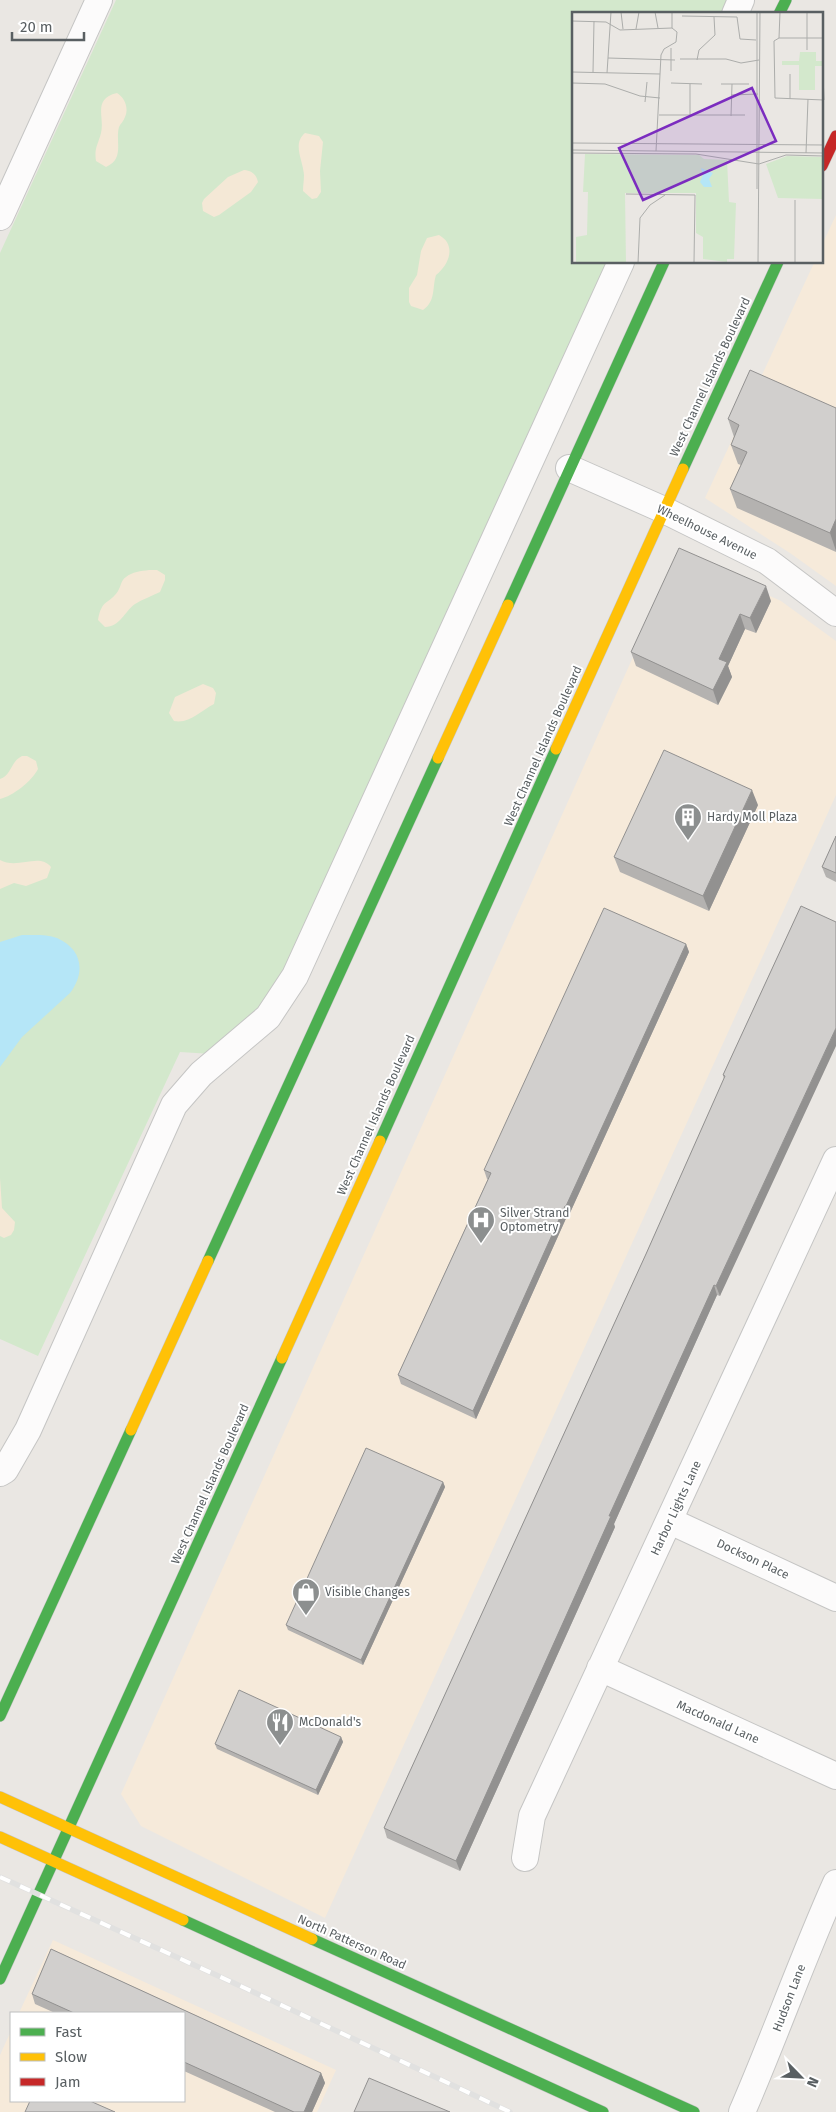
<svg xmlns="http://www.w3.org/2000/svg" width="836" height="2112" viewBox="0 0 836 2112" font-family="'Fira Sans',sans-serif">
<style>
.commercial{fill:#f6eada}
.green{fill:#d3e8cc}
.sand{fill:#f4e8d6}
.water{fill:#b5e6f7}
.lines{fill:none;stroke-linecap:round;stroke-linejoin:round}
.street-casing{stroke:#c5c5c4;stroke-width:28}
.fast-casing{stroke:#c6c6c6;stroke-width:12}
.slow-casing{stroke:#c6c6c6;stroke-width:12}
.jam-casing{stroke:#c6c6c6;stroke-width:12}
.street{stroke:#fcfbfb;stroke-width:26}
.fast{stroke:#4caf50;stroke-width:11}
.slow{stroke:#ffc107;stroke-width:11}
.jam{stroke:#c62828;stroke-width:11}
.rail-casing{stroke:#e1e1e0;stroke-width:5.5}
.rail{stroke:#fff;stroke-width:4;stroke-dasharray:11;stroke-linecap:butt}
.wall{fill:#b4b2b0}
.shaded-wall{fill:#929190}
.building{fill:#d1cfcd;stroke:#929190}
.labels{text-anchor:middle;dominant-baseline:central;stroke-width:4;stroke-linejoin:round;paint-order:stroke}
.street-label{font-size:12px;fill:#595f62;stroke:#fff}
.poi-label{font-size:12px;fill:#595f62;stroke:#fff;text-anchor:start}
.inset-road{fill:none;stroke:#acadab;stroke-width:1}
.view{fill:#7b2cbf;fill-opacity:0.15;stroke:#7b2cbf;stroke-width:2.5}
.inset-edge{fill:none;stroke:#595f62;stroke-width:2.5}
</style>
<rect width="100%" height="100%" fill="#eae7e3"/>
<path class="commercial" d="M836,215v371l-46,-33 -85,-55 109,-235 8,-1v-17z
M679,555l102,46 55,40v154l-511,1123 -184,-92 -20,-32z
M53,1940l283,130 -19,42h-317v-57l11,-24v70h173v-88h-165z"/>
<path class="green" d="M116,0h614l-6,14h-150v248l37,1 -324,709 -22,31 -53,51 -32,-2 -142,304 -38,-17v-1086z"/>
<path class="sand" d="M117,93c8,5 12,15 8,24 -1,4 -5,7 -6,10 -4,14 6,32 -13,40l-10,-6c-2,-13 2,-16 5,-28 4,-16 -9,-34 16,-40z
M305,133l14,3 4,6 -3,29 1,21 -4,6 -5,1 -9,-8c0,-5 1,-11 1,-16 -1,-15 -12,-31 1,-42z
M244,170c8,1 12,4 14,12l-7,10 -32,23 -5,2 -11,-6 -1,-8 2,-4 24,-22z
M439,235c18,10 10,30 -3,40 -4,13 0,26 -13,35l-12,-4 -2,-4v-14l8,-13 4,-24 6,-13z
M149,570h8l8,5v5l-5,12c-8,4 -17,7 -25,12 -11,8 -15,23 -30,23l-7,-7c4,-22 11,-15 20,-29 3,-5 3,-11 8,-14 6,-5 15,-6 23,-7z
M203,684l10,4 3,5 -2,11c-14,7 -24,20 -40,17l-5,-8 6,-16z
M22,756h5l9,5 2,8c-6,12 -25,27 -38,30v-20c12,-4 10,-17 22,-23z
M0,860c18,10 39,-8 51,7l-4,11 -21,8 -12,-3 -14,6z
M0,1178l2,30 13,14 -1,8 -3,5 -7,3 -4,-2z"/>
<path class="water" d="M22,935c11,0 25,-1 35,3 25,11 29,34 13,55l-48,44 -22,30v-125z"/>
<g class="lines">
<g class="street-casing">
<path id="street" d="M735,14l6,-14
M0,217l99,-217
M569,468l95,42 103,51 69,52
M0,1473l5,-3 23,-40 146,-325 27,-31 67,-57 27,-41 326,-714
M670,1521l166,77
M600,1668l236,108
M525,1858l7,-42 304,-656
M742,2112c33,-76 60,-153 94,-229"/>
</g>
<g class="fast-casing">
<path id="fast" d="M779,14l7,-14
M683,469l95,-207
M508,605l156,-343
M380,1141l176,-392
M208,1261l230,-503
M0,1716l131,-286
M183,1920l420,192
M312,1939l382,173
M0,1979l282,-621"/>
</g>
<g class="slow-casing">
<path id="slow" d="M556,749l127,-280
M438,758l70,-153
M282,1358l98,-217
M131,1430l77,-169
M0,1797l312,142
M0,1837l183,83"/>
</g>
<g class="jam-casing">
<path id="jam" d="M822,166l14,-30"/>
</g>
<use href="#street" class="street"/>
<use href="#fast" class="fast"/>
<use href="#slow" class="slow"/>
<use href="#jam" class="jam"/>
<g class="rail-casing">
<path id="rail" d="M0,1877l247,112 263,123"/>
</g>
<use href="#rail" class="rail"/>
</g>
<path class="wall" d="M836,408v144l-99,-44 -7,-19 11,-24 -3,-1 -7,-19 3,-8 -6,-18z
M771,601l-15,32 -11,-4 -17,37 4,11 -14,28 -82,-39 -5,-14z
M758,805l-49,106 -89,-39 -6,-15z
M836,836v46l-10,-5 -4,-10z
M801,906l-81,390 -3,-1 -103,229 1,3 -155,344 -73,-33 -3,-10 262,-574 78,-175 -1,-4z
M686,944l3,8 -120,263 -1,-1 -92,205 -75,-35 -3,-9 90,-196h-1l-3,-9z
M443,1482l2,5 -82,178 -75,-35 -2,-5z
M341,1737l2,5 -25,53 -101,-46 -2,-5z
M51,1949l270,124 4,10 -13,29h-37l-91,-41v-58h-129l-20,-9 -3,-10z"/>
<path class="shaded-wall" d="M836,519v32l-6,-18z
M766,586l5,15 -15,32 -6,-15z
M740,614l5,15 -17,37 4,11 -14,28 -5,-15 6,-31z
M752,790l6,15 -49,106 -6,-15z
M686,944l3,8 -120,263 -3,-9z
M836,1028v18l-116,250 -4,-10z
M565,1206l3,8 -92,205 -3,-8z
M714,1285l3,10 -103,229 1,3 -155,344 -4,-10 153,-345z
M443,1482l2,5 -82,178 -2,-5z
M341,1737l2,5 -25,53 -2,-5z
M321,2073l4,10 -13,29h-8z"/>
<path class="building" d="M750,370l86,38v111l-6,14 -100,-44 17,-37 -16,-7 8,-20 -11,-6z
M679,548l87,38 -16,32 -10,-4 -21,45 8,3 -14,28 -82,-38z
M664,750l88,40 -49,106 -89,-39z
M836,836v37l-14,-6z
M801,906l35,16v106l-120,258 -2,-1 -105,231h2l-155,345 -72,-33 262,-574 79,-178 -2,-1z
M604,908l82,36 -120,262h-1l-92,205 -75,-36 93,-202 -7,-3z
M366,1448l77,34 -82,178 -75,-35z
M239,1690l102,47 -25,53 -101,-46z
M51,1949l270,124 -17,39h-10l-110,-50v-49h-110l-42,-19z
M369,2078l81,34h-96z
M30,2101h60l25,11h-90z"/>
<defs>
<g id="building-pin" transform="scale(1.4375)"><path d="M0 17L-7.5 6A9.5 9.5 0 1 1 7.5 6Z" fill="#8c8f8f" stroke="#fff"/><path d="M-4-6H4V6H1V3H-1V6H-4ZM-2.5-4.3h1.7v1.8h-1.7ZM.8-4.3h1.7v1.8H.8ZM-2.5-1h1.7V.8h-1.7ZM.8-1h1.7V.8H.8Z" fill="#fff"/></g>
<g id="hospital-pin" transform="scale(1.4375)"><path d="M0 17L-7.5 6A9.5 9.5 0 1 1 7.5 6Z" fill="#8c8f8f" stroke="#fff"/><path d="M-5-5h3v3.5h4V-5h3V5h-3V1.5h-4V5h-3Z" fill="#fff"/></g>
<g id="shop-pin" transform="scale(1.4375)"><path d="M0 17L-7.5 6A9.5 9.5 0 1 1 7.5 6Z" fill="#8c8f8f" stroke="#fff"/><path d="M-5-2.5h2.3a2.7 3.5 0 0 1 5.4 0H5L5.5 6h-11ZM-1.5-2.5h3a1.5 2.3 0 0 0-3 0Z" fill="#fff"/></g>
<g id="restaurant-pin" transform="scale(1.4375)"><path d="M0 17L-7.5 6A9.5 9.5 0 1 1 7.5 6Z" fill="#8c8f8f" stroke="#fff"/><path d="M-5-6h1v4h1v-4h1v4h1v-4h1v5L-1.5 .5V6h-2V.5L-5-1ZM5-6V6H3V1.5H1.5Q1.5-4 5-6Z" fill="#fff"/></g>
</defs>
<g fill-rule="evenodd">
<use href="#building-pin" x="688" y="817"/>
<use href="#hospital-pin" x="481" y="1220"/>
<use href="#shop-pin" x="306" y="1592"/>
<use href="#restaurant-pin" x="280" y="1722"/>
</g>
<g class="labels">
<g class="street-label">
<text transform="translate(710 377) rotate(-65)">West Channel Islands Boulevard</text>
<text transform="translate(707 532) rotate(26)">Wheelhouse Avenue</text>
<text transform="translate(543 746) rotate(-66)">West Channel Islands Boulevard</text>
<text transform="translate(376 1115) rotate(-66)">West Channel Islands Boulevard</text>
<text transform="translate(210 1484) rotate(-66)">West Channel Islands Boulevard</text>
<text transform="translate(676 1508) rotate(-65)">Harbor Lights Lane</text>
<text transform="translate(753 1559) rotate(25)">Dockson Place</text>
<text transform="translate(718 1722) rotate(24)">Macdonald Lane</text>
<text transform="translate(352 1942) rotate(24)">North Patterson Road</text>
<text transform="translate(789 1998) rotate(-69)">Hudson Lane</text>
</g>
<g class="poi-label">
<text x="707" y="817">Hardy Moll Plaza</text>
<text x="500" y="1213">Silver Strand<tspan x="500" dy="14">Optometry</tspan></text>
<text x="325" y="1592">Visible Changes</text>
<text x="299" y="1722">McDonald's</text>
</g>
</g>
<g transform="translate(572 12)">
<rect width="251" height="251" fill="#eae7e3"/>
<path d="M228,40h16v9h7v5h-8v24h-16v-25h-17v-4h17zM13,142l114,1 5,4 23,1 2,42 7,1 -2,56h-7v3l-24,-3v-22l-7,-4v-40h-71l1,70h-50v-26l11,-2 1,-43h-5zM215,144l36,1v42l-45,-1 -12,-34z" fill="#d3e8cc"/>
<path d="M129,156l12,5 -4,6 3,8h-8l-4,-5 3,-7z" fill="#b5e6f7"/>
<path class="inset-road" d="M49,0l2,17M83,0l3,16M100,0v16M185,0v177M110,4l55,1 3,22 16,1M0,9l34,1 14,8 52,-2 5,4 -1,10 -12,7 -3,6 -5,96M64,17l3,-17M207,26l-5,3 1,57 49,2 -1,-25M207,26h45M207,26l1,-26M235,38v-38M36,46l67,2M108,47h46l15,4 18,-3M125,48l2,-10 16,-15 -1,-18M0,50v-41M99,59v-23M0,60l88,2M21,60l1,-51M35,61l4,-61M0,71l33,1 35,12 20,2M99,71l31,1M149,72h28M159,83l27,-1M218,87v-25M73,90l2,-20M87,103h86M118,103v-31M159,104l1,-32M0,131l252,2M0,138l252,3M0,141l124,1 63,10 27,-9 38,1M234,141l2,-54M54,182l69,1 -1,68M66,251l2,-45 10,-13 15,-10M186,251l2,-251M223,251v-63"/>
<path class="view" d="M180,76l24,53 -133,59 -24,-52z"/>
<rect width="251" height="251" class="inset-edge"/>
</g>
<rect x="10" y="2012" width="175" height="90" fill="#ffffff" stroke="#bdbfc0"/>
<rect x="20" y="2028" width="25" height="8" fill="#4caf50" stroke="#bdbfc0"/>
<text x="55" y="2037" font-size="15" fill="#595f62">Fast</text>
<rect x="20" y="2053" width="25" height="8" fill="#ffc107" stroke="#bdbfc0"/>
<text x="55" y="2062" font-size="15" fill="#595f62">Slow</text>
<rect x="20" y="2078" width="25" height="8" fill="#c62828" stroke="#bdbfc0"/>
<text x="55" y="2087" font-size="15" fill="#595f62">Jam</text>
<g transform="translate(801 2077) rotate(114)" stroke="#ffffff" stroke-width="4" paint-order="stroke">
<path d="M0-4L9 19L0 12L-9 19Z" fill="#595f62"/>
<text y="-8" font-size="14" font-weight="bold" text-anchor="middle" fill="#595f62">N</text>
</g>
<path d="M12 32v8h72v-8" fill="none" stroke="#595f62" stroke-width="2.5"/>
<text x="20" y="32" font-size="15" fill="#595f62" stroke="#ffffff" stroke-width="4" paint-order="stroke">20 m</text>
</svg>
